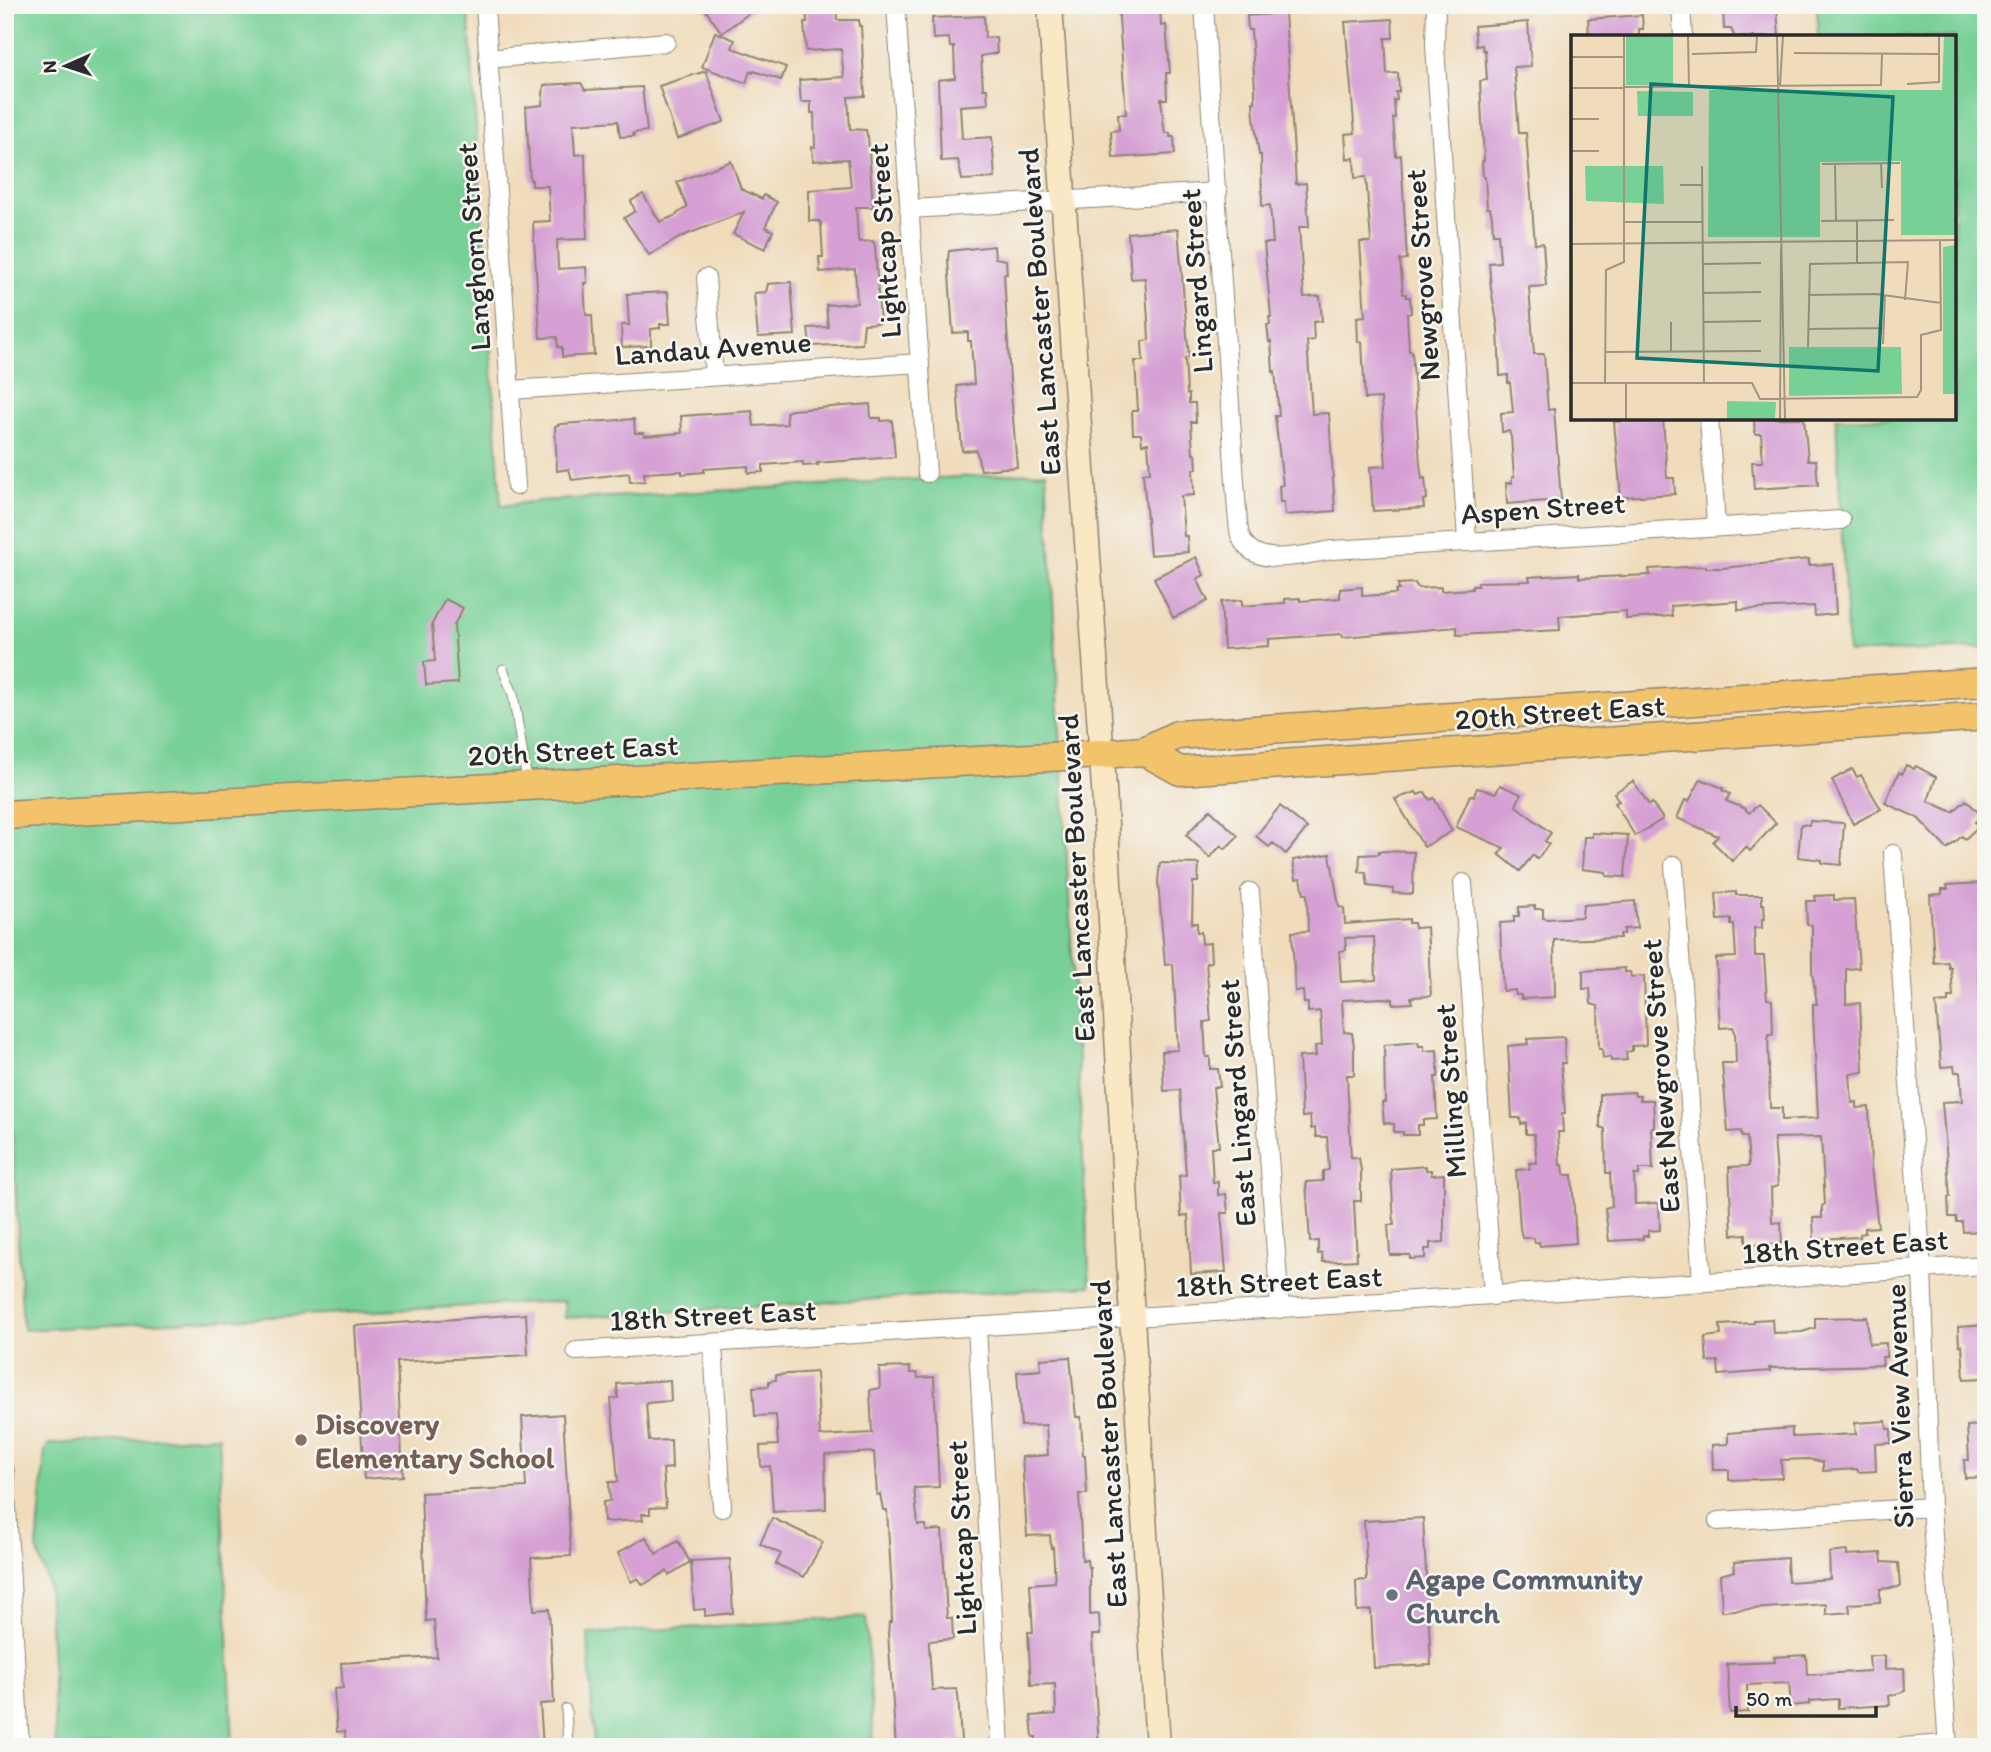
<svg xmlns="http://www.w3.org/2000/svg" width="1991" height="1752" viewBox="0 0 1991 1752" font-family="Itim,sans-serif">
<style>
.green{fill:#77d096;stroke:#517e60;stroke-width:2}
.building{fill:#d6a0d4;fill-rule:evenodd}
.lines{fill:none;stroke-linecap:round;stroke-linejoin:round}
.service-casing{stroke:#8e8473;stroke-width:11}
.minor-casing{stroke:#8e8473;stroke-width:20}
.secondary-casing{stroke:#8e8473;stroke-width:27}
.primary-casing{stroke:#8e8473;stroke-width:31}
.service{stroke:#fff;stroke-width:9}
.minor{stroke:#fff;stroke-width:18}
.secondary{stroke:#fae7c3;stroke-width:24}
.primary{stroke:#f2c36a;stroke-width:28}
.education-dot{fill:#8d6e63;stroke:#f6f6f2;stroke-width:2.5}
.worship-dot{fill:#6b7280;stroke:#f6f6f2;stroke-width:2.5}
.labels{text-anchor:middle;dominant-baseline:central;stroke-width:5;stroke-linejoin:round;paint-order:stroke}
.street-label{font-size:30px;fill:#2b2b2b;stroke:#f6f6f2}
.education-label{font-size:30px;font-weight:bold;fill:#785e54;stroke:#f6f6f2;text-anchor:start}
.worship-label{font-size:30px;font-weight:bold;fill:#5b616d;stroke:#f6f6f2;text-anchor:start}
.inset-road{fill:none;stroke:#a19581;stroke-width:2}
.view{fill:#0f766e;fill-opacity:0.15;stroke:#0f766e;stroke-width:3.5}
.inset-edge{fill:none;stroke:#2b2b2b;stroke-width:3.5}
</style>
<rect width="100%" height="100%" fill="#f6f6f2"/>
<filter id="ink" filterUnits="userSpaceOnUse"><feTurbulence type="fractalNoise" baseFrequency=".0143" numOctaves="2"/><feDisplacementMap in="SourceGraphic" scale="14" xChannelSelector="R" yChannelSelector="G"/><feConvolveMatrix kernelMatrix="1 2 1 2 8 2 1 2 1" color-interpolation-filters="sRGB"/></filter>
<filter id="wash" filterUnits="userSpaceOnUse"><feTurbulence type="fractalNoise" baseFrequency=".00686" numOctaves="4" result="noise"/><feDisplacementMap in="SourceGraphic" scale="28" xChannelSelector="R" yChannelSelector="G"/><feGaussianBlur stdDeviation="1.57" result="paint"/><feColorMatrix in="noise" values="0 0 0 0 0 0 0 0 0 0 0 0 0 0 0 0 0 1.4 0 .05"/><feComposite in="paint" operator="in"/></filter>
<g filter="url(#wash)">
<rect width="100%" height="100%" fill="#f0dcbb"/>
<path class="green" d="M5,5h463l33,501 38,-5 507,-29 44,814 -525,32 -1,-17 -541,29 -18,-340z
M1817,5h169v643l-138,5 -12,-235h118v-381h-136z
M219,1436l14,311h-177l-8,-163 -11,-35 8,-99 4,-6z
M866,1617l8,130h-280l-6,-113z"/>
<g id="blocks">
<path class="building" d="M702,5h58l-38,28z
M806,5h30l1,15h22v6h2l4,70 -17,1 2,32 16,1 1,6h1l5,71h-17l2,33 1,2 14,-1 2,5 5,77 -16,1 -2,20 -52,2 -2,-18 20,-1 -2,-22 31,-2 -2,-34 -35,3 -1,-15h4l-2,-34 -2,-2h-10v-31l42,-3 -3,-28 -35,2 -1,-14h3l-1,-34h-3v-11h-10l-2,-22 45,-3 -3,-28 -35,2 -2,-29h3z
M1118,5h42l1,21 5,-1 4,48h-4l1,26h-6l3,28 1,6h5v4h4l1,17 -62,4 -2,-27 8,-1 -1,-16h8z
M1777,7l2,30h-44l-4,-8h-7l-1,-19z
M1285,13l11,171 10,-1 3,44h-10l5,70 16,-1 2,25 -9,1 1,18 -7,1 5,73 17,-1 6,98 -50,4 -1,-13h-4l-1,-16 4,-1 -8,-69h4l-4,-45 -2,1 -2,-31 -2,1 -2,-17h3l-1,-8h2l-7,-74h9l-3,-38 -8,1 -1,-51h-2l-5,-37 -1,-16h2v-13l-4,-59h-3l-1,-14z
M1642,15l1,14h-4v6l-3,2h-47l-1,-18z
M984,16l1,22 11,-1 1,16 -16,3 2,33h4l1,15 -28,2 2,33 30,-2 3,41 -33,2 -4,-20 -17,1 -3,-81 17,-2 -1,-31h-4l-1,-9 -16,1 -1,-21z
M1392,19l1,19h-8l2,36 11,-1 1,19h-3l1,8h-3l1,18h-2l3,38 5,-1 6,104 -7,1 3,34h3v3h4l1,16 -4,1 2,37h3l8,113 2,15 3,-1 2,21 -4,1 1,8 -51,3 -3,-44 16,-1 -5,-68 -16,1 -3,-57h-4l-1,-25 8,-1 -5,-74h11l-5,-65 -11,1 -1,-20 -7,1 -2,-25 10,-1 -10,-111z
M1528,22l3,44 -17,1 5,66h7l9,111 8,-1 3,43 -17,1 5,67h10l4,56 6,-1 7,91 -54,4 -1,-21h6v-6h2l-3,-40 -2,-6 -7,1 -1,-19 12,-1 -3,-30 -2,1v-8l-8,1 -2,-48 -7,-39 -2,-26 11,-1 -2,-28h-5l-1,-17 -2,-9h-3l-2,-31h-2l-1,-16h2l-4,-80 7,-1 -2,-30h-2l-1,-5 -6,1 -2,-20z
M715,32l20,8 -3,8 54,19 -5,13 -27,-9 -1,2 -3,-2 -4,12 -44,-16z
M706,71l18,51 -47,17 -18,-53z
M581,83l4,7 57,-3 5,44 -14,2 1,3 -14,1 -2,-16 -45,3 2,31 10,-1 2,85 -30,1 1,29 28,-2 1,16h-3l2,32h6l2,40 -32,2v-10h-4l-1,-10 -17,1 -7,-116 17,-1 -2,-35h-16v-6h-2l-4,-73 16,-2 2,-20z
M731,161l10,28 21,10 2,-4 13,7 -12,25 8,4 -8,18 -32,-15 11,-22 -61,24 -34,19 -25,-37 11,-7 -4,-10 12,-7 17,28 14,-6 13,-9 -10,-25z
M1178,229l11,129h-4l2,36h2v9h6l1,19h-5l2,32h3l1,15h-4l1,26 -13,1 3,40h3l1,16 -38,3 -7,-82 7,-1 -2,-29 -6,1 -1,-10h-8l-1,-23h6l-3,-50h8l-1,-20 7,-1 -1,-21 -3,-41 -14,1 -3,-46z
M994,246l1,12 11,2 1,14h-3l6,107 7,86 -36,3 -5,-20 -14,1 -5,-65 17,-2 -3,-43h-3v-9l-15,1 -5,-73 1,-9z
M791,282l4,53 -37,2 -4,-44 12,-1 2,-8z
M668,292l2,32h-10v4l-9,1v17l-29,1 -1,-22h8l-2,-31z
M870,404l1,14h10v3l11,-1 3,37 -78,6 1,2 -15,1v-4l-40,3v7l-15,1v-7l-44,3v3l-22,2v-3l-38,2 1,8 -15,1 -1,-9 -57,7 -3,-11 -12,2 -2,-45 6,-2 73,-5 1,14h9v3l38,-3 -1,-17 71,-5 2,15 33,-2 -1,-12 6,-2z
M1622,418h41l4,60h7l1,16 -54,3 -7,-75 8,-1z
M1754,418h50l4,42h8l2,25 -64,4 -2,-27h11l-2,-28h-6z
M1196,557l8,18 -7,4 11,22 -35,17 -19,-40z
M1809,559v6l24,-1 3,50 -21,2 -1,-10 -76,4v-9l-67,5 1,10 -46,3v-8l-67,5 1,14 -103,5v-8l-114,10 -1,-3 -73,5v7l-45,3 -3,-47 21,-2v6l43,-3v-4l15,-1v3l40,-3v-9l22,-2v9l34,-2v-4h3l-1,-6 17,-1 3,5 23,-1v4l31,-2v-3h6v-4l52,-1 -1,-4 50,-3v4l71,-3 -1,-6 57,-3v2h17z
M445,599l18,9 -9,17 4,58 -32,2 -2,-23 11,-1 -3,-37z
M1906,765l8,4 2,-3 20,11 -8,24 25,11 13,-12 16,16 -7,6 4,4 -14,13 -3,-3 -15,13 -29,-31 -33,-15 14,-31 3,2z
M1852,769l5,8 4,-2 20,34 -28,15 -21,-44z
M1701,779l22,9 -1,2 8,4 -4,7 18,7 5,5 9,-8 18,18 -26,28 -4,-4 -14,14 -19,-19 5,-6 -41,-18 8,-18 4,1z
M1633,781l16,24 3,-2 11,16 -28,17 -20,-33 4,-2 -5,-8z
M1500,785l21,9 -5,12 35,27 -6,8 4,3 -12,15 -4,-4 -13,16 -21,-17 5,-6 -48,-21 14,-32 4,1 3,-8 19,5z
M1416,792l2,3 7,-3 5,8 4,-2 18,33 -28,16 -29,-48z
M1280,806l27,22 -21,26 -13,-11 -4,4 -13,-11z
M1210,810l28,26 -13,13 -4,-4 -11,13 -24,-23z
M1810,821l34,2 -3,42 -19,-2v-3l-24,-3 3,-33 8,1z
M1592,833l36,2 -3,42 -19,-1v-4l-24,-3 2,-32h8z
M1379,851l35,1 -1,42 -20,-1v-4l-25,-3 -2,-14h-7l1,-17 19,-1z
M1330,854l9,53 5,1 1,16 64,-5v4h5l1,5 12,-1 4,69 -20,1 1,6 -19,1v-5l-10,-1 -41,2 2,32 8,1 2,13v29h-7l4,82 8,1 2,13v30h-7l3,59 -34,2 -1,-9 -4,1v-13l-8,1 -4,-60 17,-1v-10l6,-1 -2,-33h-11l-1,-9 -4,1 -1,-13 -8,1 -3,-60 17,-1 -1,-10 7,-1 -2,-34 -12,1v-9h-4l-1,-12h-8l-3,-59 16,-1 -1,-37h-3l-3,-16 -5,1 -3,-19zM1374,937l2,43 -35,2 -2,-31 7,-1 -1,-12z
M1160,863l39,1 -1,18h-5l-1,41h5v9h4l1,12 8,-1 1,19 -5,1 5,58 -7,1 2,35h4v12h8l2,18h-7l6,60h-8l2,36 5,-1v13l8,-1 2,19h-7l5,59 -35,2 -3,-59 -7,1 -2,-40 7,-1 -6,-85 -16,1 -2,-40 16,-1 -5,-86 -8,1 -7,-84z
M1982,883l4,68h-5l1,11h-4l2,30 6,-1v240l-23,1 -1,-10h-5l-1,-5h-7l-1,-20h2l-8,-95 20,-1 -2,-29h-5l-1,-6 -13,1 -5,-64 12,-1v-5h5l-2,-30 -2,1 -1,-6 -14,1 -4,-68 12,-1v-5h6l-1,-4z
M1736,892v3h26v9h2l1,15h-3v9h-8l1,28h9l3,43 5,1 1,34h-5l2,74h12v12l36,-2 -5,-104v-10h4l-5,-32v-47l-5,-1 -1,-23h10l-1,-5 19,-1v5l20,-1 5,69 -13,1v35l14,-1 3,69 -13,2 2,29 5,-1v6l12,-1 2,60 7,60 -13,1v5l-5,1v3l-46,2 -1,-21h9v-12l3,-2 -4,-67 -47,1 4,48 -7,2 1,35 9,-1 1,21 -36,2v-11l-14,1 -3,-68 20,-1 -2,-29h-5l-1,-6 -13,1 -6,-69h14l-1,-31 -2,-5 -13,1 -4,-70 20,-1 -2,-32h-3v-6l-13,1 -2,-27z
M1635,901l2,27 -13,1v5h-4v4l-66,2 1,57 -34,2v-4h-5l-1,-5 -12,1 -3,-68 14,-1v-6h5v-9l16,-1v3h8v9l4,1 35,-2 1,-12z
M1625,968v4h5l1,5 13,-1 2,69 -14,1v5l-6,1 1,8 -16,1v-4l-8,1 -1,-9h-3l-1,-43 -7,-2 -1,-16 -7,1v-18z
M1564,1037l1,26h-4l4,50 -3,1 1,18h-5l2,33h3l1,10h8l4,68 -36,3 -1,-4 -4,1 -1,-5h-12l-2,-10 -4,-58 14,-1 -1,-6h8l-3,-29h-8v-11l-5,1 -1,-6h-8l-4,-72 20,-2 -1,-5z
M1418,1042l1,4h5v5l13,-1 1,18v9h-3l2,42 -14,1v5h-5v10h-15v-3h-9v-8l-10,-1 -2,-21h3l-1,-57z
M1634,1092l1,4h5v4h13l1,18v9h-3l2,42h-14v6h-5l1,29 24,-1 1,27 -12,1v5h-5v3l-34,2 -4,-33 7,-2 -2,-33h-4l-1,-44 -5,-2v-33z
M1426,1166v4h5v5l13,-1v68l-14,1v6h-5v9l-15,1v-4h-20l-2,-30h6l-3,-56z
M526,1314l2,41 -131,7 6,114 -39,3 -9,-153z
M1867,1317l2,27 17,-1v14h-4l1,8 -114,3 1,3 -51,4 -1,-14 -11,1 -2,-25 16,-2 -1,-10 34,-2v-3l18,-1 1,14 29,-1 13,-4v-10z
M1986,1325v53l-22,1 -2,-34h-3l-1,-18z
M1070,1357l6,60h5l2,38h2l2,39h-8l3,66h5l1,7h2v48l9,-1 1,21h-8v3l7,108 -47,1v-4l-16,1v-7h-3l-2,-21 25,-2 -1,-30 -24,1 -3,-53h5l-3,-48 25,-2 -2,-35 -2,1 -1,-13 -23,1 -5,-79 26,-2 -2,-30 -25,1 -4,-54 24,-2 -1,-11z
M910,1367v6h7l1,5 16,-1 5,110 -25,1 4,37h8v6l16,-1 5,88h5l1,21 -24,2v5l3,44 24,-1 2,5 3,47 -13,1v5h-52l-8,-113 1,-12h3l-1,-30 1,-1 -5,-81h-4l-3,-16 -3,1 -3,-43 -49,3 1,54 -53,3 -3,-46 -9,1 -1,-21 18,-1 -2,-30 -21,1 -2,-29 16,-1v-5l7,-1v-5l40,-3 4,64 52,-3 -2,-43 10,-2 -1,-20z
M670,1380l1,21 -25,2 3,38 22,-1 1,28 -9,1 3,38 -16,1v6h-8l1,6 -39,2 -1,-20 7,-1 -1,-19h9l-7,-83 7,-1 -1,-14z
M563,1414l8,142 -40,2 3,52 15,-1 5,94 -14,1 3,42 -197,1 -1,-16 -8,1 -3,-43 9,-1 -2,-25 96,-6 -3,-37 -8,1 -5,-128 105,-6 -4,-70z
M1886,1421l1,8h4v14l-16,1 1,27 -18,1 -1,-3 -34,2v-9l-14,-3 -28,1 1,18 -53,2v-10h-16l-1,-25 16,-1v-11l64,-5v8l4,1 60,-3 -1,-11z
M1986,1425v52l-21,1 -1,-18h5l-2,-34z
M772,1518l51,24 -19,35 -28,-13 5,-10 -21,-10z
M1423,1518l8,147 -57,3 -3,-58 -14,1 -1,-30 11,-1 -3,-59z
M646,1537l10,17 22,-13 12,21 -21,13 -2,-4 -24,14 -5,-7 -7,4 -13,-29z
M1847,1551v4l34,-2 1,9 16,1 2,24 -20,2v13l-31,2 1,8 -24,2v-10l-104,7 -2,-36 15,-4 -1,-9 53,-4 1,24 42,-3 -1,-26z
M730,1559l3,54 -28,3v-7l-11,1 -3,-49z
M1806,1655l1,20 63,-4 -1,-15h16v13l19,-1 1,23 -16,5 1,9 -52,3v-9l-29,2v3l-18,2 -2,-23 -42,2 1,27 -18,1 -3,-49 48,-2 -1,-5z"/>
</g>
</g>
<g filter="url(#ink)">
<use href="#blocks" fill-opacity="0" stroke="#8e8473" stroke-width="2"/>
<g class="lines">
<g class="service-casing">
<path id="service" d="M503,669l10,25 14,87
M566,1709l2,38"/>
</g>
<g class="minor-casing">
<path id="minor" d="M485,5l31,481
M896,5l31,468
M1204,5l33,507c1,7 1,16 3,23 12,36 65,19 92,15l509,-30
M1436,5l-1,40 32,496
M1681,5l2,32
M488,59l178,-17
M909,209l309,-17
M706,278l8,98
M511,390l409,-27
M1709,418l7,108
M1893,854l29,416 9,237 17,240
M1674,865l28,418
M1463,883l30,413
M1250,892l30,417
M977,1327l23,420
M713,1343l9,165
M576,1351l1410,-86
M5,1471l15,276
M1718,1521l213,-14
M1902,1747l45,-3"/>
</g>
<g class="secondary-casing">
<path id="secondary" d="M1050,5l54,783 28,530 26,429"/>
</g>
<g class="primary-casing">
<path id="primary" d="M1144,751l36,20 806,-55
M5,815l1097,-61 42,-3 33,-16 809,-53"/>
</g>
<use href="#service" class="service"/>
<use href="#minor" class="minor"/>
<use href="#secondary" class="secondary"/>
<use href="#primary" class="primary"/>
</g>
</g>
<circle class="education-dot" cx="301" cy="1440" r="7"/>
<circle class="worship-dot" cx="1392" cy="1595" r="7"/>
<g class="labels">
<g class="street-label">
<text transform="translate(884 241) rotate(-94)">Lightcap Street</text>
<text transform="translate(473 247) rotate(-94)">Langhorn Street</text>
<text transform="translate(1422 275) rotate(-94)">Newgrove Street</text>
<text transform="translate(1196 281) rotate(-94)">Lingard Street</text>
<text transform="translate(1039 312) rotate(-94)">East Lancaster Boulevard</text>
<text transform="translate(713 348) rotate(-4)">Landau Avenue</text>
<text transform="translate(1543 508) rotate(-4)">Aspen Street</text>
<text transform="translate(1560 712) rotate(-4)">20th Street East</text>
<text transform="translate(573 750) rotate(-3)">20th Street East</text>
<text transform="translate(1076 878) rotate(-93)">East Lancaster Boulevard</text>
<text transform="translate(1660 1076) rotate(-94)">East Newgrove Street</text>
<text transform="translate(1450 1091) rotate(-94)">Milling Street</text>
<text transform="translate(1237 1103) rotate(-94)">East Lingard Street</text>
<text transform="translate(1845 1246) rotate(-4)">18th Street East</text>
<text transform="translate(1279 1281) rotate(-3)">18th Street East</text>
<text transform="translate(713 1315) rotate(-3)">18th Street East</text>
<text transform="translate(1899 1406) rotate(-92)">Sierra View Avenue</text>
<text transform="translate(1108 1444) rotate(-93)">East Lancaster Boulevard</text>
<text transform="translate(961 1538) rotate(-93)">Lightcap Street</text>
</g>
<g class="education-label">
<text x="315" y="1423">Discovery<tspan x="315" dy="34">Elementary School</tspan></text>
</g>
<g class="worship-label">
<text x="1406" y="1578">Agape Community<tspan x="1406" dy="34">Church</tspan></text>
</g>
</g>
<g transform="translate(1571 35)">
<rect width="385" height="385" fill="#f0dcbb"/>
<path d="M55,1h47v49h-47zM373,1h12v199h-55v-74l-81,1v75h-112l1,-147h233zM66,56l56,1v24h-55zM14,131h78l1,38 -78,-3zM385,210v149h-13v-147zM218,312h112l1,47 -113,2zM156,366l49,1 -1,17h-48z" fill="#77d096"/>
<path class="inset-road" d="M117,1l1,51M206,1l8,383M223,18l145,1M121,19l64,-2 1,-16M0,22h53M336,49l32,-2v-46M209,50l3,-49M53,52l257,-2 1,-31M0,53h53M0,84h28M0,116h28M310,128l1,25M251,129l78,-1M264,129l1,57M131,131l2,217M109,150h22M286,185v43M250,186l73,-1M53,187h79M0,209l385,-4M132,229l58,-1M132,258l58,-1M237,260l68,-1 65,9M100,287v30M133,287l57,-1M67,292v25M237,294l75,-1M312,309l2,-49M237,312l2,-83 98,-2 -3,38M34,317l156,-1M0,348h181l8,16 157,-2 4,-7v-55l20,-5 -1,-89M34,348l1,-113 18,-8v-226M55,349v35M209,384l1,-170"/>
<path class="view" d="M80,49l242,13 -15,274 -241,-13z"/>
<rect width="385" height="385" class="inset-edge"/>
</g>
<rect width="1991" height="1752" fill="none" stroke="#f6f6f2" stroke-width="28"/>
<g transform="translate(66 66) rotate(267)" stroke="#f6f6f2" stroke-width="5" paint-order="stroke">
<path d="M0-5L12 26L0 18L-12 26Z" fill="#2b2b2b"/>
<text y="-10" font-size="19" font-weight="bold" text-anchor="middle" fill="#2b2b2b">N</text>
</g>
<path d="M1736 1706v10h140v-10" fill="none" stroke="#2b2b2b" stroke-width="3.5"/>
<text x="1746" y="1706" font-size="21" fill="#2b2b2b" stroke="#f6f6f2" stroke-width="5" paint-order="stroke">50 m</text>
</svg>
